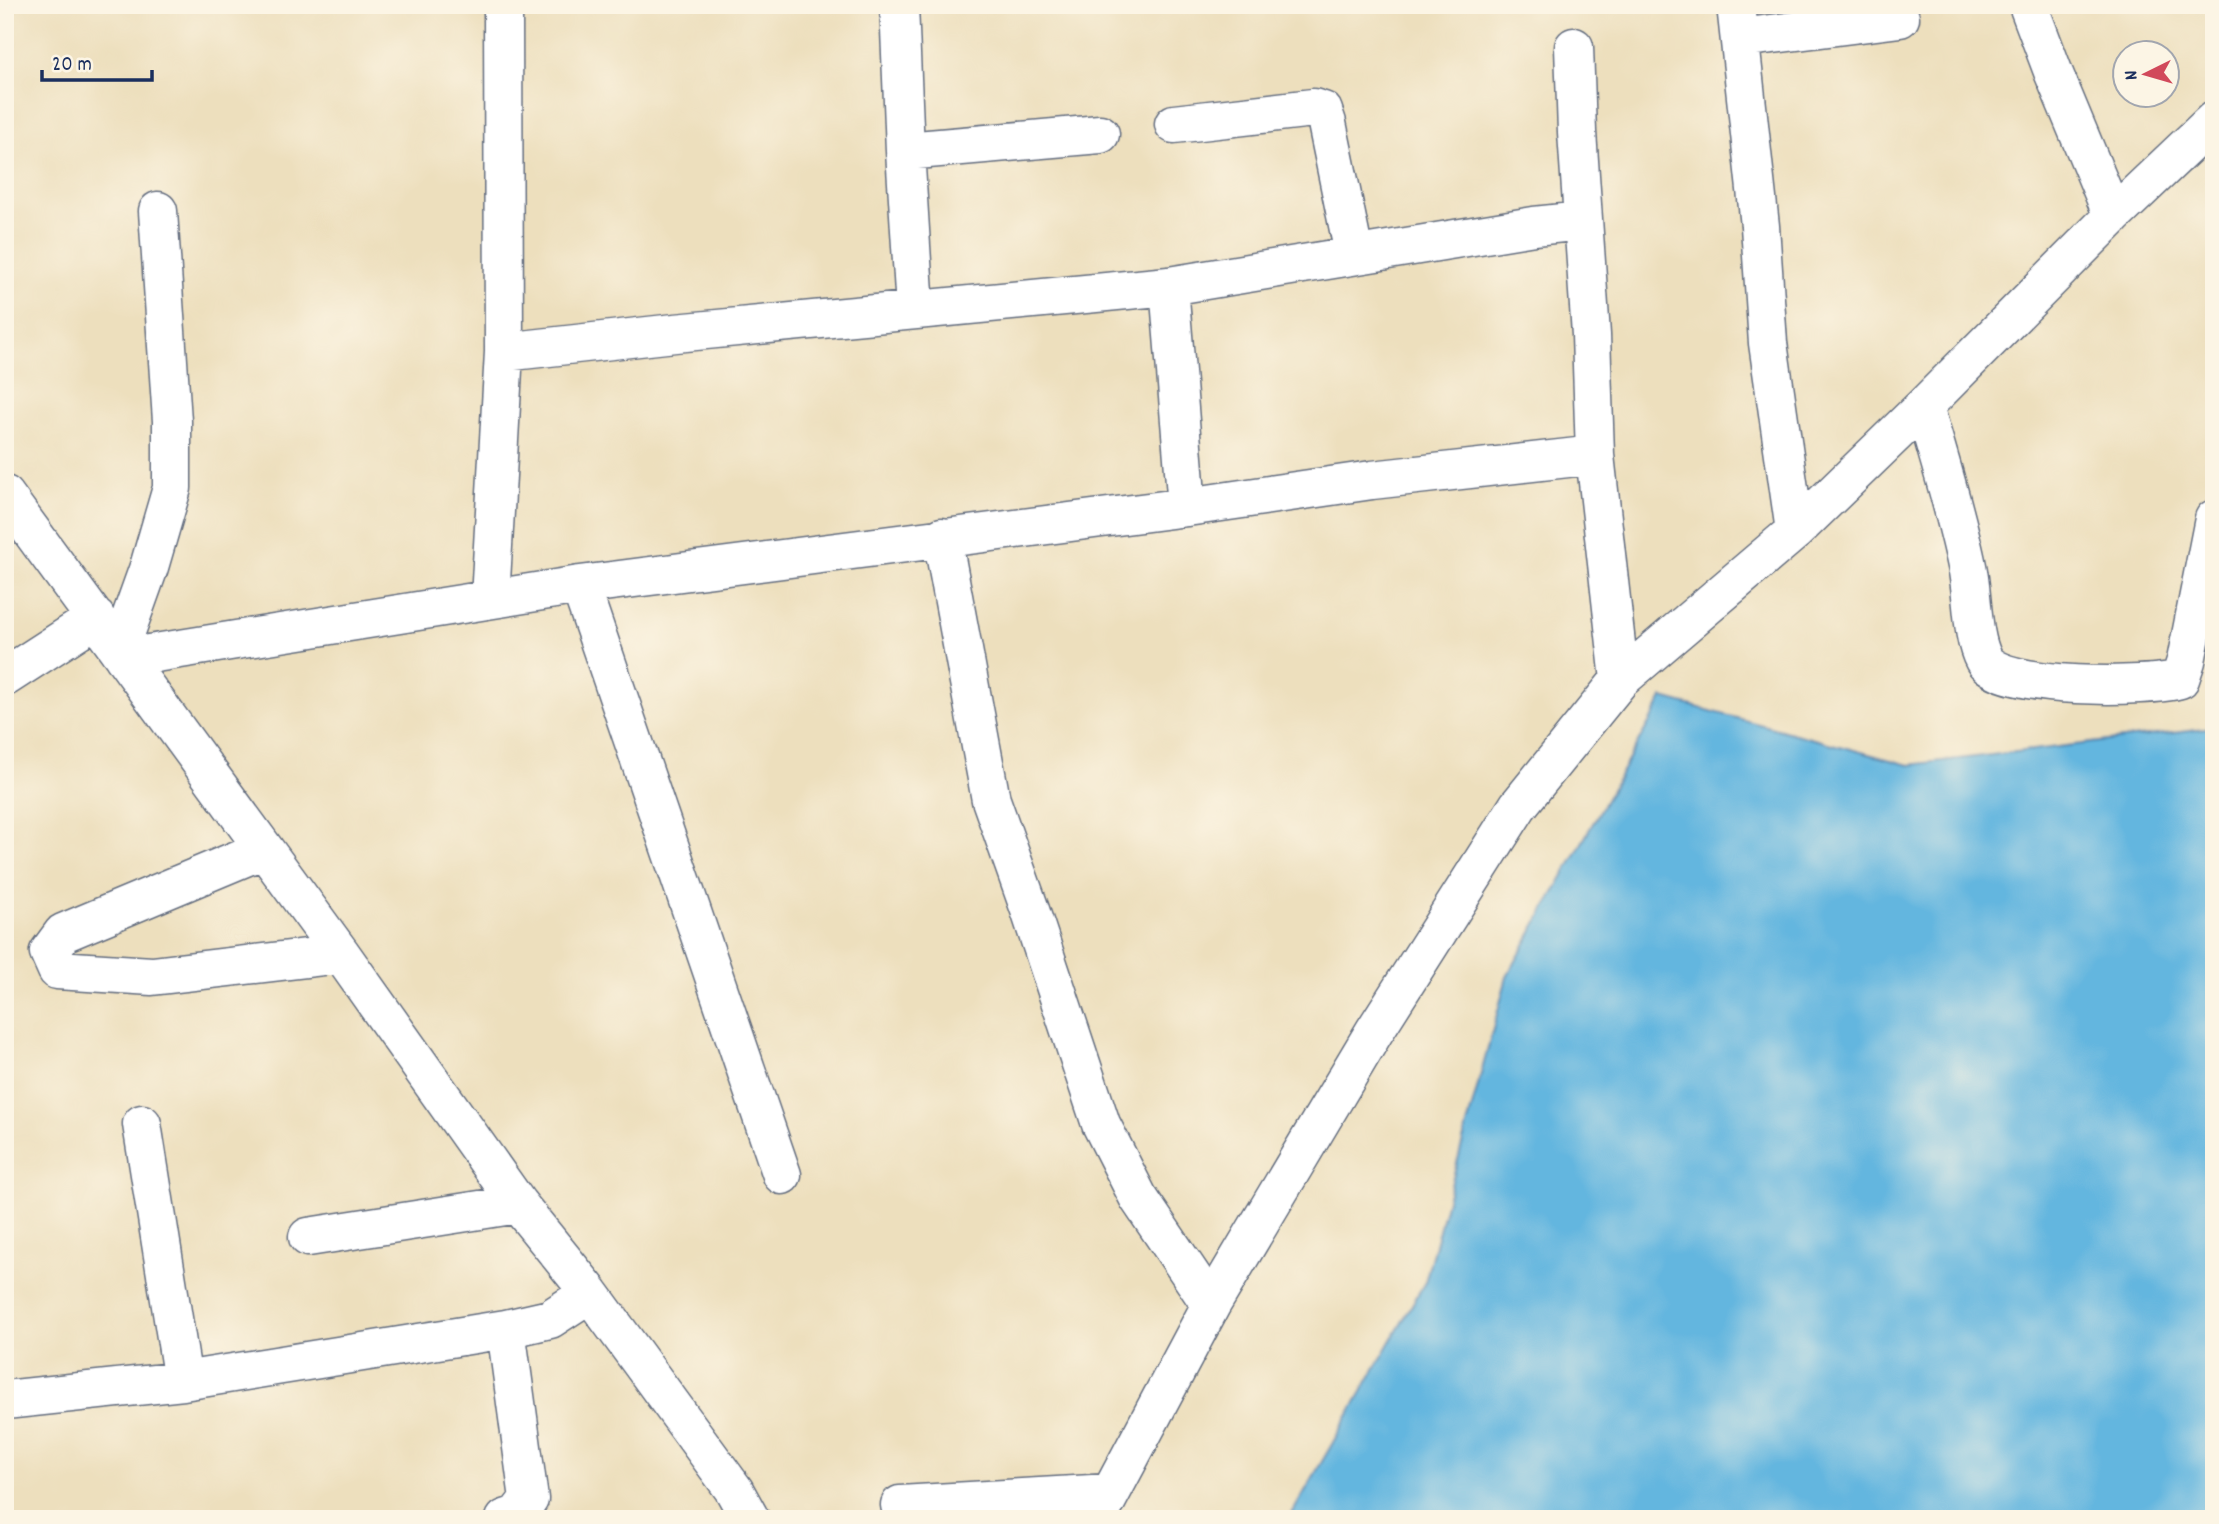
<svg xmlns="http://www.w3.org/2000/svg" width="2219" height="1524" viewBox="0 0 2219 1524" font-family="Dekko,sans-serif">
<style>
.water{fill:#63b6df;stroke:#3f729e;stroke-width:2}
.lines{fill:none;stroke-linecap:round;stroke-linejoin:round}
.minor-casing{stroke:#646d7f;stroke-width:41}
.minor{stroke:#fff;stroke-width:38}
</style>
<rect width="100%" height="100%" fill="#fcf5e5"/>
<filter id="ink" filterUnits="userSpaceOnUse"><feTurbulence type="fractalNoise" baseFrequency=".0143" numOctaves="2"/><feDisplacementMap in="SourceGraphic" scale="14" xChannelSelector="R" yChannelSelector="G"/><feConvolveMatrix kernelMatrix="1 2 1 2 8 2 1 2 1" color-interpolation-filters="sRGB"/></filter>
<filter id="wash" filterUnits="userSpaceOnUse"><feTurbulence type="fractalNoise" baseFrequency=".00686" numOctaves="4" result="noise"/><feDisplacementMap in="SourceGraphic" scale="28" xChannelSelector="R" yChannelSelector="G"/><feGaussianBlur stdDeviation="1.57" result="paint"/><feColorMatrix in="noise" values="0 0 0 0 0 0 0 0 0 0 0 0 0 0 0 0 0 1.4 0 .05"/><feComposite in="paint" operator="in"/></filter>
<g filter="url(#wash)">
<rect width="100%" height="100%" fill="#eddfbd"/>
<path class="water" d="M1663,698l246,67 305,-37v791h-925l136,-237 82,-305z"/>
</g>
<g filter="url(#ink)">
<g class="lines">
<g class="minor-casing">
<path id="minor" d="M899,5l6,146 10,158
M1736,5l24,221 8,117 27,188
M2028,5l26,69 59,142
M1740,38l160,-20
M1574,47l3,85 14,203 4,120 25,225
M1174,124l139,-16 10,3 4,12 27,131
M905,151l195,-17
M1169,286l18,221
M504,352l171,-19 494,-47 365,-60 48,-5
M1924,406c15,53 32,106 43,160 6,27 4,70 17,94 16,30 166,28 196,19l6,-18 28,-142
M5,495l336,459 177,250 72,89 144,197 16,29
M942,537l49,263 39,110 71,214 37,73 73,108
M580,585l202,590
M490,599l14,-247 -1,-347
M119,651l30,-84 23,-79v-67l-14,-210
M124,658l456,-73 607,-78 185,-27 223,-25
M5,677l91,-59
M264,849l-201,84 -14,19 8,18 95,6 189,-22
M142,1124l41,257
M308,1237l210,-33
M5,1400l178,-19 323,-52 44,-10 40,-26
M900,1505l210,-12
M505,1519l12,-4 12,-16 -23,-170
M1097,1519l114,-214 163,-273 144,-226 102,-126 175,-149 129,-125 189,-190 101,-96"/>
</g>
<use href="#minor" class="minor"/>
</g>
</g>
<rect width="2219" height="1524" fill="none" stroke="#fcf5e5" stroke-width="28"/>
<g transform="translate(2146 74) rotate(265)"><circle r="33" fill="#fcf5e5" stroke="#a2a6af" stroke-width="2"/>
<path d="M0-5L12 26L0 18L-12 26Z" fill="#d1495b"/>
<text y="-10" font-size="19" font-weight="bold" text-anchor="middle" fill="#1b2f5e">N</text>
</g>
<path d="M42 70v10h110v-10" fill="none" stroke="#1b2f5e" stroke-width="3.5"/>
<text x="52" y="70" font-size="21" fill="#1b2f5e" stroke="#fcf5e5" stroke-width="5" paint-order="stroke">20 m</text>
</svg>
